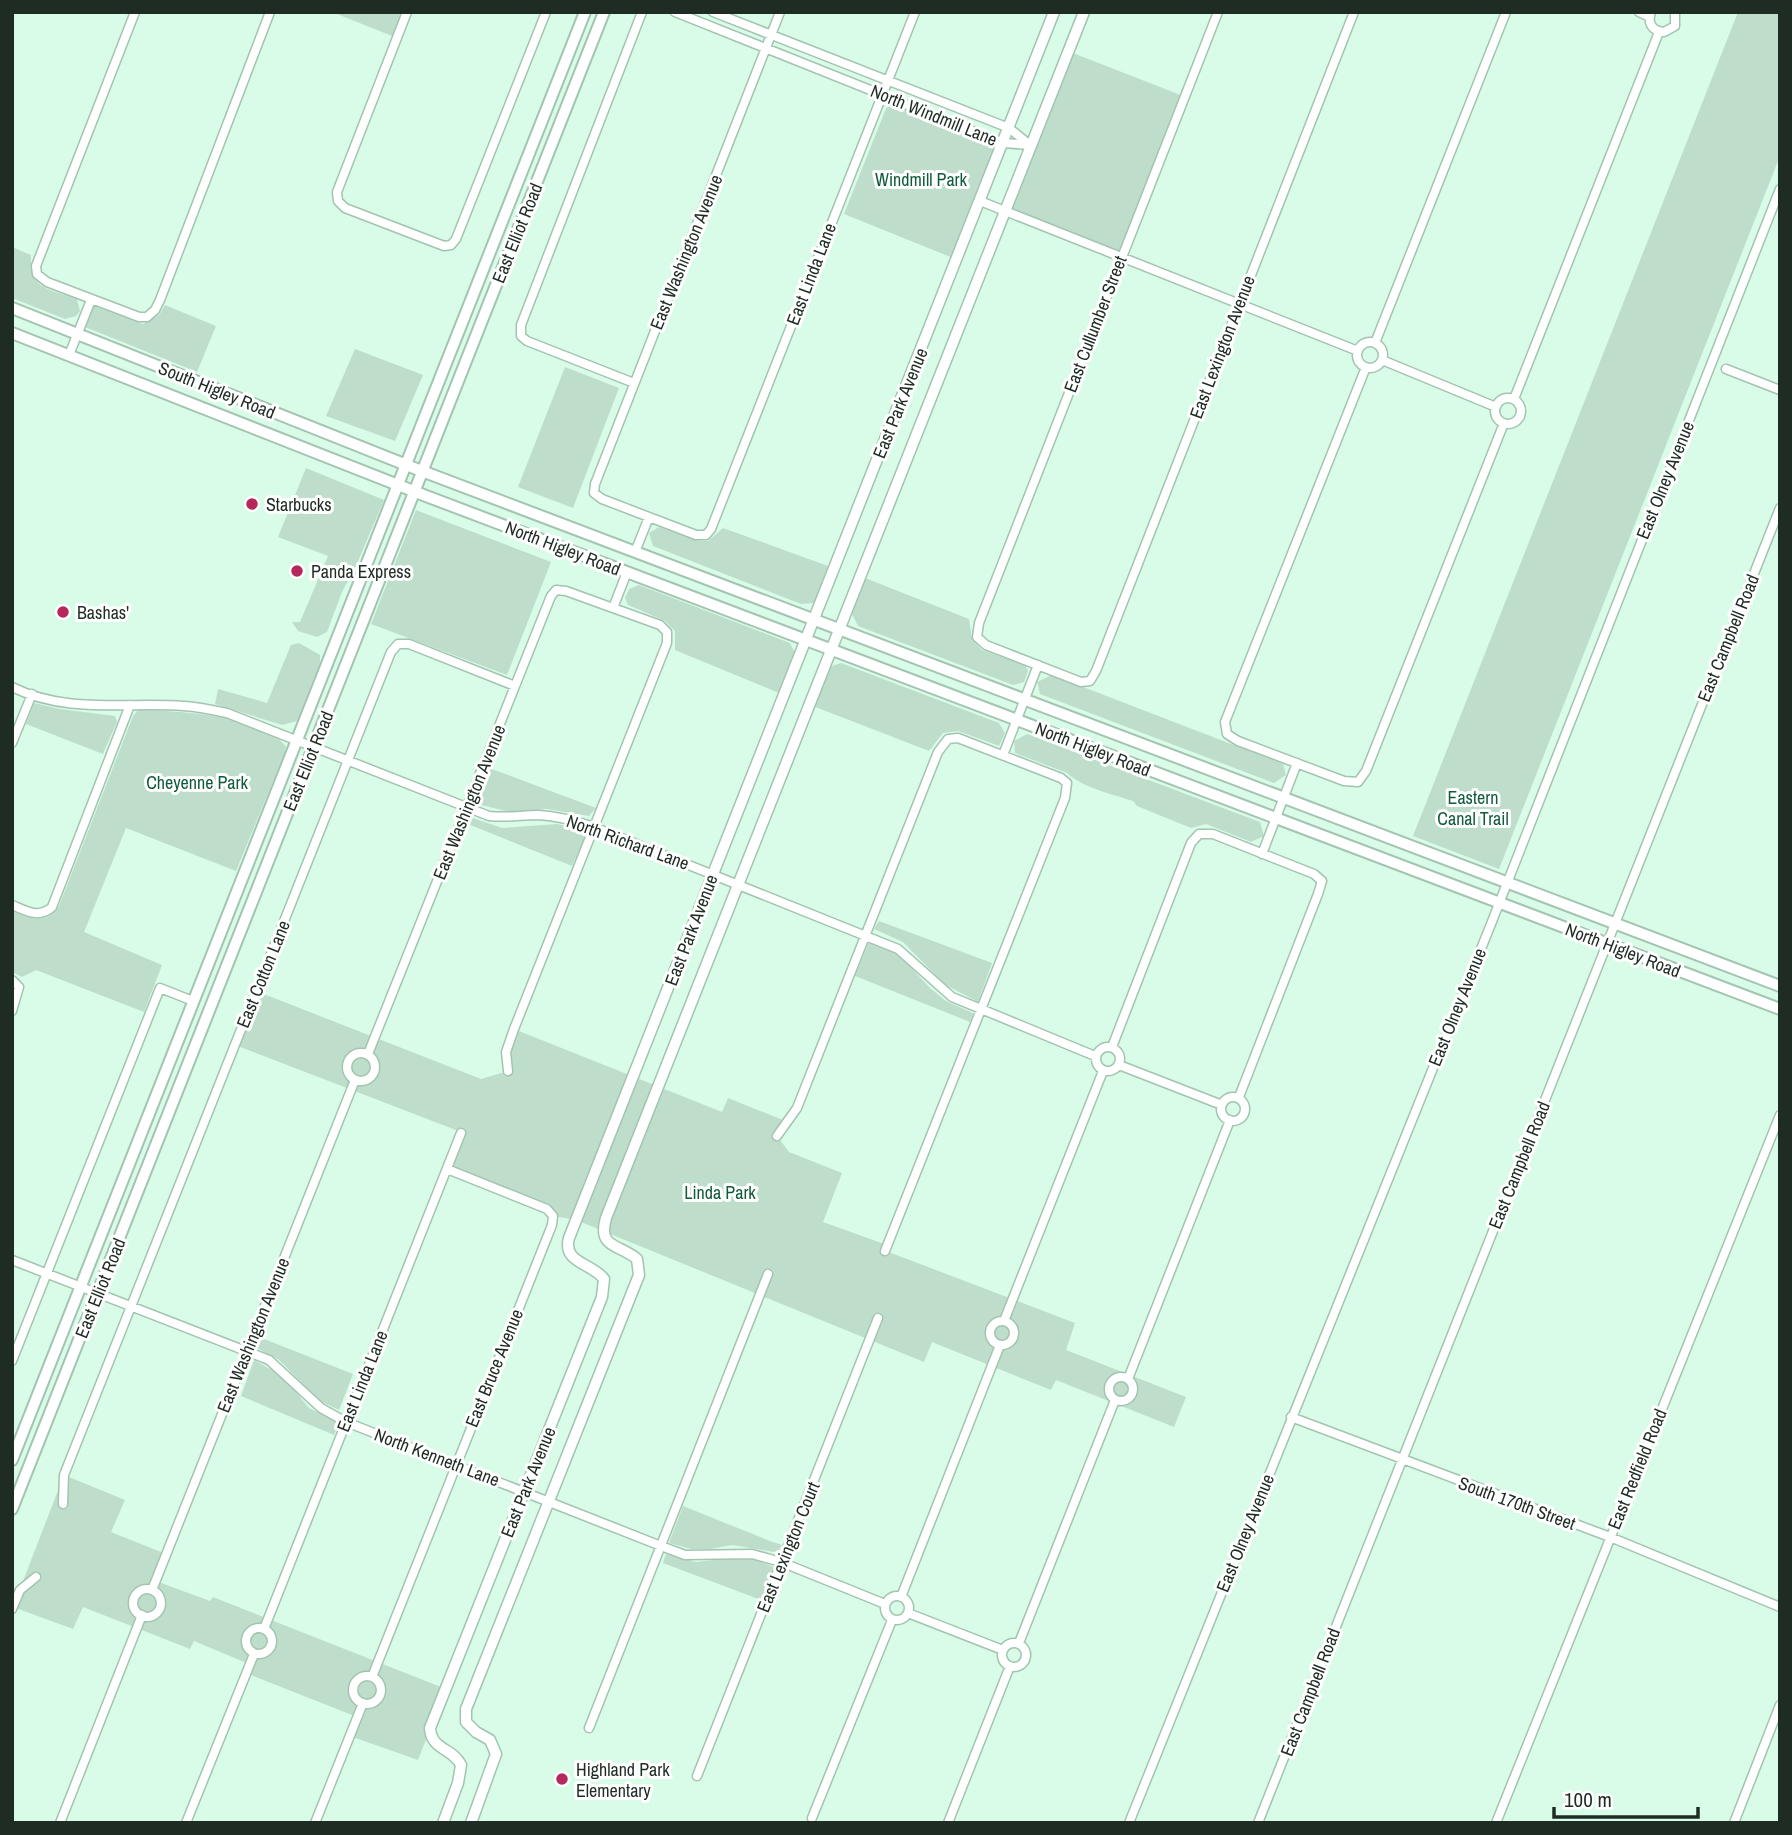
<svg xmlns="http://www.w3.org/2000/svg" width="1792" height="1835" viewBox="0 0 1792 1835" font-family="'Archivo Narrow',sans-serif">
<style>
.green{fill:#bedecb}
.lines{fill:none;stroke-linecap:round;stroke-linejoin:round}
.minor-casing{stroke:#a2c4b0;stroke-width:11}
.tertiary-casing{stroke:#a2c4b0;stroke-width:13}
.secondary-casing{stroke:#a2c4b0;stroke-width:14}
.minor{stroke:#fff;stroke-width:8}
.tertiary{stroke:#fff;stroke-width:10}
.secondary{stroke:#fff;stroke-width:10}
.poi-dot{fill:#b6285b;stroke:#fff;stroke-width:2.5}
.labels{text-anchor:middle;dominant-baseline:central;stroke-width:6;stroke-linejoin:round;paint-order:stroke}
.street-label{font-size:18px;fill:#1e2c24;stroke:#fff}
.park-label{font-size:18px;fill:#0f5b3b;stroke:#fff}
.poi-label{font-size:18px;fill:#1e2c24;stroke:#fff;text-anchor:start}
</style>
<rect width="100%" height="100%" fill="#d8fce7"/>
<path class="green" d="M332,12h75l-10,26z
M1738,12h42v144l-281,713 -86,-33z
M1068,51l115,45 -62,161 -117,-46z
M893,103l99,39 4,5 -43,111 -109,-44 41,-103 3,-6z
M12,247l19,8c-2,35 18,34 46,44l3,12 -4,5 -11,3 -53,-21z
M165,305l51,21 -19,46 -112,-45 9,-21 49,18 16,-9z
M355,349l68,26 -28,66 -69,-25z
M565,367l54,21 -46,120 -55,-21z
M306,468l78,32 -28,66 -14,26 -15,40 -10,5 -19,-6 -6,-9h8l28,-66 -50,-19z
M416,510l135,52 -44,113 -136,-51z
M659,527l40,14h9l15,-13 105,38 -14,37 -13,1 -148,-58 -4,-13z
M865,578l104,41 3,20 10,11 43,15 3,6 -4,11 -11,3 -155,-59 -7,-14z
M639,585l151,58 6,12 -17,38 -104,-43v-19l-10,-10 -37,-16 -3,-7 4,-9z
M299,643l21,12v8l-23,58 -15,4 -67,-21 3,-15 49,14 24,-58z
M841,663l158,60 6,10 -6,13 -41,-15 -15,2 -14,18 -116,-45 16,-39z
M1052,675l231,89 3,11 -12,8 -234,-89 -3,-12z
M34,703l26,6 55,7 2,6 -14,32 -77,-30z
M142,710c36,1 122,5 144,37l-1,5 -49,119 -110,-43 -42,104 78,33 -18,47 -108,-42 -14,7 -10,-5v-62c20,8 32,17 47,-4l74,-190 4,-5z
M1027,734l233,88 4,14 -13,6 -45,-18 -15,4 -54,-22 -4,-5c-21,-7 -50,-13 -66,-28l-52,-20 -1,-12z
M489,768l107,40 -7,8 -42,-7 -37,3 -33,-8z
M470,817l32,11 56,-4 30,8 -16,34 -104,-42z
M879,921l113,42 -14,39 -34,-18 -41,-42 -29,-13z
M870,940l17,7 17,13 26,28 16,13 27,12 -3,9 -115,-46z
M256,991l225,88 27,-8 -2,-19 8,-23 208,83 6,-14 60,24 -11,14 12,16 53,21 -19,49 64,23 -1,6 189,72 -9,27 120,47 -12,30 -118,-47 -5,10 -119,-48 -8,20 -348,-142 -23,-4 -106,-47 14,-37 -226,-87z
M259,1337l94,37 -14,36 -19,-9 -41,-41 -24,-13z
M254,1360l18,10 14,10 23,28 30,15 -5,12 -93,-39z
M64,1475l61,25 -14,32 55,22 -10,27 54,20 3,-4 233,92 -28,71 -68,-24 7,-19 -111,-44 3,-9 -55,-23 -4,8 -107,-42 -10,22 -60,-22z
M683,1506l87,35 12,4 -3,5 -5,2 -42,-7 -22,4h-19l-22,-6z
M666,1554l30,8 37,-4 20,1 21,8 -13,33 -98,-37z"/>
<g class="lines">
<g class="minor-casing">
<path id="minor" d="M135,12l-99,254 1,8 10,8 92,35h8l8,-7 5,-10 110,-288
M407,12l-70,180 1,9 7,7 99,38 7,-1 5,-6 90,-227
M675,12l328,131 27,2
M713,12l296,116 21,17
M780,12l-185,472 -1,9 8,6 94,36h10l5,-6 204,-517
M1218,12l-239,611 -2,14 9,8 95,37 9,-1 6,-10 258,-659
M1639,12l11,5
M1651,12c-4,11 1,19 13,20l11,-6v-14
M980,201l378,150
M1357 355a13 13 0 1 1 26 0a13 13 0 1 1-26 0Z
M1375,343l131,-331
M69,355l22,-55
M1382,360l114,47
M1366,367l-141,355 2,12 11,7 106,40 14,1 8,-11 138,-348
M1726,369l54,21
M634,383l-107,-42 -6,-5v-11l121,-313
M1495 411a13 13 0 1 1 26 0a13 13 0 1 1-26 0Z
M1514,399l145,-367
M635,552l14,-35
M613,608l14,-36
M12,687c54,27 114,15 172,19 14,1 29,4 43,7l262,103c19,2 32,-1 50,-1 20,1 37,6 55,12l304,122 54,48 143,59
M12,743l20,-49
M1003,755l35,-90
M1262,854l35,-91
M12,905c15,6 27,14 40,2l78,-202
M12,980l7,7 -7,24
M1096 1059a12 12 0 1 1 24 0a12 12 0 1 1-24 0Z
M1112,1047l79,-204 8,-9h14l101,40 8,7 -4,13 -79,203
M347 1067a14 14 0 1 1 28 0a14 14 0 1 1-28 0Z
M368,1054l183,-458 5,-6 10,1 94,34 7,7v11l-153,386 -8,23 2,19
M1119,1065l103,40
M1221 1109a12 12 0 1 1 24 0a12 12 0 1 1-24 0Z
M777,1136l20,-28 141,-356 10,-13 10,-1 103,40 6,5 -2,15 -180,453
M12,1260l257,100 52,48 25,14 315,124 24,9 67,-1 29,8 104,42
M990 1333a12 12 0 1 1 24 0a12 12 0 1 1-24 0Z
M1004,1321l99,-250
M12,1361l148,-373 33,13
M1109 1389a12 12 0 1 1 24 0a12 12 0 1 1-24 0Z
M1128,1379l102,-259
M1291,1417l319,120 170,70
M63,1504l1,-29 327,-823 7,-8h11l106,42
M133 1603a14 14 0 1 1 28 0a14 14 0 1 1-28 0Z
M152,1590l203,-510
M885 1608a12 12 0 1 1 24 0a12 12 0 1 1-24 0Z
M901,1597l99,-252
M12,1609l8,-19 16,-13
M908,1613l95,37
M246 1641a13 13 0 1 1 26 0a13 13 0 1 1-26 0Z
M264,1629l197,-496
M1002 1655a12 12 0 1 1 24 0a12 12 0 1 1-24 0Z
M1019,1643l96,-243
M353 1690a14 14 0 1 1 28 0a14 14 0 1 1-28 0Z
M372,1677l180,-452 1,-9 -6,-7 -100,-40
M589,1728l179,-454
M697,1776l181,-458
M812,1818l80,-198
M60,1823l82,-208
M186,1823l68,-169
M315,1823l48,-120
M948,1823l62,-157
M1129,1823l362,-899 289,-735
M1258,1823l522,-1315
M1496,1823l284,-708
M1734,1823l46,-118"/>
</g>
<g class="tertiary-casing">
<path id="tertiary" d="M443,1823l15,-40 3,-18c-8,-17 -30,-15 -31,-37l172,-431 2,-18c-12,-16 -42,-16 -35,-41l485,-1226
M471,1823l25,-69 -6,-14 -14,-8 -10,-10v-13l173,-434 -2,-16c-17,-15 -40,-10 -31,-41l478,-1206"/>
</g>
<g class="secondary-casing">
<path id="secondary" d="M12,308l402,160 1366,518
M12,333l414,163 1354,513
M12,1460l573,-1448
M12,1509l592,-1497"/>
</g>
<use href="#minor" class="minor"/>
<use href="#tertiary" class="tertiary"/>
<use href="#secondary" class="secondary"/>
</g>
<g class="poi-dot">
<circle cx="252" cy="504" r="7"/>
<circle cx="297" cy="571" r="7"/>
<circle cx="63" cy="612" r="7"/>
<circle cx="562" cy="1779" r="7"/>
</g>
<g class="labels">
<g class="street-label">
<text transform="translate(934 115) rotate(22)">North Windmill Lane</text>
<text transform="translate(517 233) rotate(-68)">East Elliot Road</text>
<text transform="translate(686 252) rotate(-68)">East Washington Avenue</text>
<text transform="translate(811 274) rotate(-69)">East Linda Lane</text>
<text transform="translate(1095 324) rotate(-69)">East Cullumber Street</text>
<text transform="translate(1222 347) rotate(-69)">East Lexington Avenue</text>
<text transform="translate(217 390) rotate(22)">South Higley Road</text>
<text transform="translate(900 403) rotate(-68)">East Park Avenue</text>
<text transform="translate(1665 480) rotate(-68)">East Olney Avenue</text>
<text transform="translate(563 548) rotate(21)">North Higley Road</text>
<text transform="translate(1728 638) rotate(-68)">East Campbell Road</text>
<text transform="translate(1093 749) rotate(21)">North Higley Road</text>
<text transform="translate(308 761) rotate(-68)">East Elliot Road</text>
<text transform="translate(469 802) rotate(-68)">East Washington Avenue</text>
<text transform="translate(628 842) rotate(20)">North Richard Lane</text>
<text transform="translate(691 930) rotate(-69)">East Park Avenue</text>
<text transform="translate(1623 950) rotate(21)">North Higley Road</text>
<text transform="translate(263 974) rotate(-68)">East Cotton Lane</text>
<text transform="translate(1457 1007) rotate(-68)">East Olney Avenue</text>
<text transform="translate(1519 1165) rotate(-68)">East Campbell Road</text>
<text transform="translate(100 1288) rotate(-68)">East Elliot Road</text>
<text transform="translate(253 1335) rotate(-68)">East Washington Avenue</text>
<text transform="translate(494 1368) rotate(-68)">East Bruce Avenue</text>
<text transform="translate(362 1381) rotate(-68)">East Linda Lane</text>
<text transform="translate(437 1457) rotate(21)">North Kenneth Lane</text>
<text transform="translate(1637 1469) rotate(-68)">East Redfield Road</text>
<text transform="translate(528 1482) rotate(-68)">East Park Avenue</text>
<text transform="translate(1517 1503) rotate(20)">South 170th Street</text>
<text transform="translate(1245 1533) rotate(-68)">East Olney Avenue</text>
<text transform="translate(788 1547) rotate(-68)">East Lexington Court</text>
<text transform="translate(1310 1692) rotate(-69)">East Campbell Road</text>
</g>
<g class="park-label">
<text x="921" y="179">Windmill Park</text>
<text x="197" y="782">Cheyenne Park</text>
<text x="1473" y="797">Eastern<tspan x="1473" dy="21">Canal Trail</tspan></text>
<text x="720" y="1192">Linda Park</text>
</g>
<g class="poi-label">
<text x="266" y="504">Starbucks</text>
<text x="311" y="571">Panda Express</text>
<text x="77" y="612">Bashas'</text>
<text x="576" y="1769">Highland Park<tspan x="576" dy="21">Elementary</tspan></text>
</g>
</g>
<rect width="1792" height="1835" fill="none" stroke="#1e2c24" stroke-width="28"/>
<path d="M1554 1807v10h144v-10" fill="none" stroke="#1e2c24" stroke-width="3.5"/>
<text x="1564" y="1807" font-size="21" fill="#1e2c24" stroke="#ffffff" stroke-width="5" paint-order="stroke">100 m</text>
</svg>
